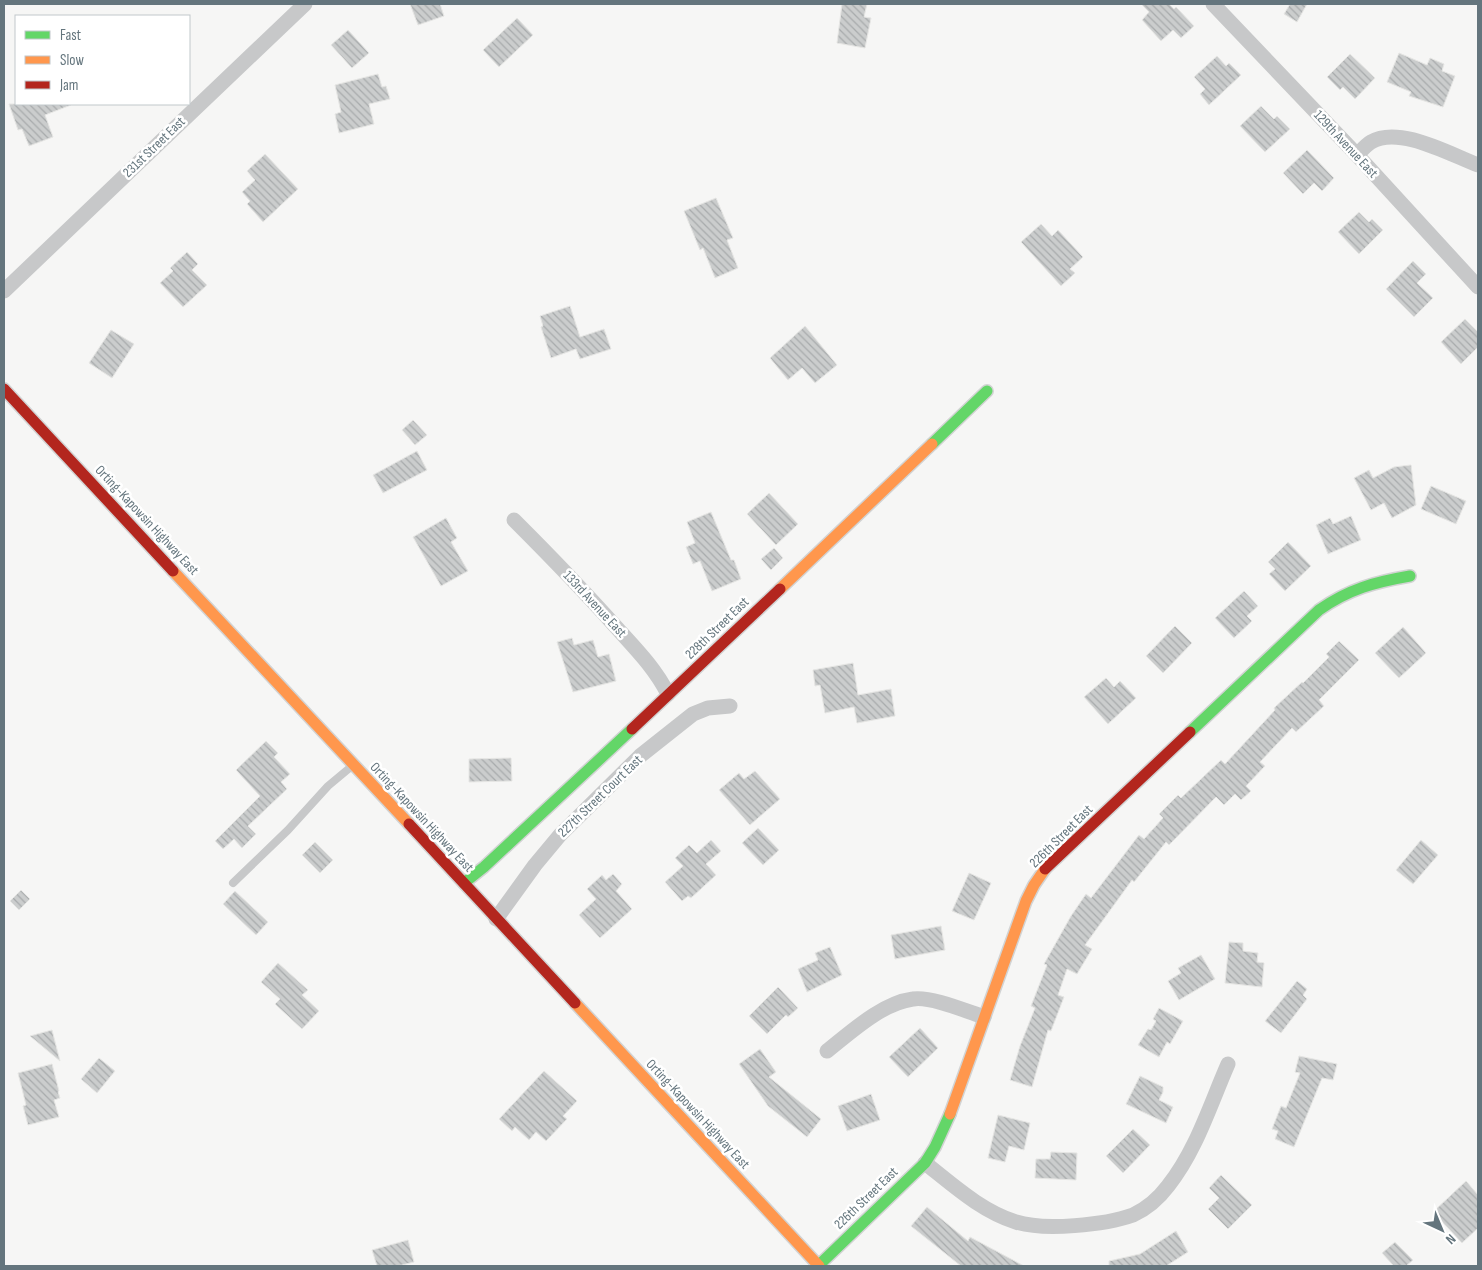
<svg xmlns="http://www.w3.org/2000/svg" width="1482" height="1270" viewBox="0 0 1482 1270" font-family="'Sofia Sans Condensed',sans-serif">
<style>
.building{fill:url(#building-back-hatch);stroke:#e6e6e4}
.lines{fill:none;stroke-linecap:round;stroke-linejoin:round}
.fast-casing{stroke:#d2d3d3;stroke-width:14}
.slow-casing{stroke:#d2d3d3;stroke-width:14}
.jam-casing{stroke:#d2d3d3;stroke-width:14}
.lane{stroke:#c7c8c9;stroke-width:8}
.street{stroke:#c7c8c9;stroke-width:15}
.fast{stroke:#63d668;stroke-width:11}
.slow{stroke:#ff974d;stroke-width:11}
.jam{stroke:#b3261e;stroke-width:11}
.labels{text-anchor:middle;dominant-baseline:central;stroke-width:5;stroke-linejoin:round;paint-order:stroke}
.street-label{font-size:14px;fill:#64757d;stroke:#fff}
</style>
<defs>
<pattern id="building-back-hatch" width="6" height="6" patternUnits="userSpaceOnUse" patternTransform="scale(1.25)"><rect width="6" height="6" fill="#cbcdcd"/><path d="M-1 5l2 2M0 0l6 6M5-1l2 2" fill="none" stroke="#a8abac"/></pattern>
</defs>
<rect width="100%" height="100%" fill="#f6f6f5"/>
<path class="building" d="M410,4h30l4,12 -26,9z
M842,4h25l-3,13 7,1 -6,30 -28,-5z
M1141,4h28l5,5 2,-2 18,19 -13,12 -8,-8 -12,11 -19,-21 7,-8z
M1290,4h17l-10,18 -13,-8z
M517,18l16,17 -34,32 -16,-17z
M348,30l21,23 -17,15 -21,-23z
M1399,53l28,12 3,-7 14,6 -2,7 13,5 -12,31 -34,-11 2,-4 -24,-10z
M1350,54l25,24 -20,21 -12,-12 -3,3 -13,-13z
M1217,56l9,10 3,-3 12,12 -32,30 -9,-11 5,-5 -11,-12z
M378,74l4,13 4,-1 4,13 -21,5 5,20 -35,9 -4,-19 6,-2 -6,-27z
M9,104h61l1,1 -26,10 8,22 -24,9 -7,-17 -4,1z
M1261,106l13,13 3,-3 13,13 -25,23 -25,-26z
M1307,150l27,28 -12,13 -8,-8 -11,11 -20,-21z
M265,154l33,35 -35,33 -16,-18 3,-3 -8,-9 13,-12 -8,-9z
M716,198l17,40 -6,2 11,28 -23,10 -12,-30 -3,2 -16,-39z
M1359,212l10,10 3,-3 11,11 -24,24 -21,-22z
M1041,224l11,12 6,-6 25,27 -13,12 5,4 -14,13 -40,-44z
M187,252l11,12 -6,6 15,15 -24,22 -23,-24 13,-12 -3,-3z
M1413,261l13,13 -9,9 16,15 -19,19 -28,-28z
M570,306l10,31 24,-8 7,20 -31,10 -4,-10 -25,9 -10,-31 2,-1 -3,-10z
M1465,319l13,13v15l-17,17 -20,-22z
M805,326l32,39 -22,18 -13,-15 -14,12 -18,-22z
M111,330l23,14 -22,34 -23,-15z
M413,420l14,15 -12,10 -13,-15z
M417,451l10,19 -44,23 -10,-18z
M1411,465l5,40 -24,13 -8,-15 -13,7 -17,-32 15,-8 4,8 21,-11z
M1431,486l35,15 -10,23 -35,-15z
M769,493l29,31 -22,21 -29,-31z
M711,512l20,48h3l7,19 -29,12 -12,-30 -7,3 -7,-17 9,-4 -8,-21z
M1351,516l10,24 -33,14 -12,-29 14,-7 3,6z
M446,518l11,20 -6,4 17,29 -27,15 -28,-49z
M1288,542l23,24 -26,25 -16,-17 6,-5 -7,-7z
M774,548l9,10 -12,12 -10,-11z
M1244,591l14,15 -11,10 5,5 -18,17 -19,-20z
M1175,626l17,17 -29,30 -17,-17z
M1403,627l23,26 -27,25 -24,-25z
M572,638l2,7 19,-5 5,17 11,-3 7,27 -43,11 -16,-50z
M1339,641l20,19 -40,40 5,6 -28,26 -4,-4 -32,34 5,4 -19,20 5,5 -10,9 -6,-6 -11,11 -8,-8 -47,48 -3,-3 -32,40 -2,-2 -47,65 7,4 -15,25 -10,-5 -9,26 6,2 -13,34 -3,-1 -16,57 -22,-7 10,-34 15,-38 -4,-2 16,-41 -3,-1 27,-48 15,-22 5,4 48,-63 5,4 19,-21 -4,-4 19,-19 3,3 40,-38 4,4 50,-54 -1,-2 28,-26 1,1 26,-26 -3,-3z
M853,663l5,32 33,-6 4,27 -38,7 -3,-16 -29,6 -5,-28 -5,1 -2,-16z
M1106,678l8,9 6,-6 16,17 -28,26 -24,-27z
M266,741l12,12 -4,4 16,17 -9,8 6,7 -39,37 8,8 -14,14 -8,-9 -11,10 -8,-8 45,-45 -24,-26z
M511,758l1,23 -43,1v-23z
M755,771l25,28 -30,26 -31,-35 20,-17 5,6z
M758,828l21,22 -16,15 -21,-22z
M711,840l10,11 -15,13 10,11 -25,23 -3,-2 -6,5 -17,-19 18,-16 -8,-8 14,-13 8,8z
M1421,840l17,15 -25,29 -17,-14z
M315,842l18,18 -13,13 -18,-18z
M969,873l22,10 -17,37 -22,-9z
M613,874l9,10 -6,7 16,18 -32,29 -21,-23 17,-16 -9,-10 15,-14 4,5z
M21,890l9,9 -11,11 -9,-9z
M235,891l33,31 -12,13 -33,-31z
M941,926l4,24 -50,9 -4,-24z
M1229,942l14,1v8l15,2 -1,9 7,1 -2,24 -37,-4z
M830,947l12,28 -35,17 -9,-23 20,-9 -3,-7z
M1201,955l14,24 -36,21 -11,-19 13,-8 -3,-5z
M278,963l30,27 -6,5 17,16 -17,18 -27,-25 5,-5 -19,-17z
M1297,981l10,8 -4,6 4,4 -26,34 -16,-12z
M778,987l20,21 -10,9 -2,-2 -19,19 -18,-18z
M1159,1008l24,13 -13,23 -3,-2 -8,15 -21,-12 10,-16 3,1 5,-9 -3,-2z
M920,1028l18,20 -30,29 -19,-20z
M52,1030l8,31 -30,-25z
M760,1049l16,23 -7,5 52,42 -14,18 -39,-31 -29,-42z
M1299,1056l38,8 -4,16 -11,-2 -28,69 -19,-8 3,-8 -6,-2 9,-23 5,2 14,-35 -5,-1z
M99,1058l16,13 -18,22 -16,-14z
M52,1064l7,27 -1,1 2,6 -6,2 5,17 -31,8 -5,-19 3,-1 -8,-32z
M544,1071l33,30 -14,15 4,3 -21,22 -10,-9 -7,8 -14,-13 -3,4 -13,-12z
M1140,1076l23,11v5l-4,8 14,7 -7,16 -40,-19z
M871,1094l9,26 -33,11 -9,-25z
M998,1115l32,8 -6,27 -15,-4 -4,16 -17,-4z
M1133,1129l17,16 -27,28 -17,-17z
M1051,1152l26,1 -1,27 -41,-2 1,-19h14z
M1221,1175l31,30 -24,24 -20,-20 11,-11 -10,-10z
M1466,1181l12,14v33l-16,15 -29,-31z
M927,1207l41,34 2,-4 54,29h-63l-50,-40z
M1176,1231l12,21 -22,14h-57v-5l31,-7z
M408,1240l6,22 -16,4h-21l-5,-16z
M1395,1242l18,18 -7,6h-12l-12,-13z"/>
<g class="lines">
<g class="fast-casing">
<path id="fast" d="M932,444l55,-53
M1190,732l129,-122c30,-21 56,-28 91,-34
M464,883l20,-16 148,-138
M818,1266l107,-103 10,-16 15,-33"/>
</g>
<g class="slow-casing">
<path id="slow" d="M173,571l236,253
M780,589l152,-145
M575,1003l244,263
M950,1114l76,-213 8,-16 11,-16"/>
</g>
<g class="jam-casing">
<path id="jam" d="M4,389l169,182
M632,729l148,-140
M409,824l166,179
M1045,869l145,-137"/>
</g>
<path class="lane" d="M233,883l55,-53 40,-44 24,-20"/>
<path class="street" d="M1213,4l144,151 121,132
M1357,155c4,-4 9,-10 14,-13 28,-17 80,13 107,23
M4,291l301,-287
M514,520c35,35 69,70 102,107 19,21 39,41 52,67
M496,919l39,-54 25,-30 80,-79 53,-42 15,-6 22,-2
M827,1051c24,-19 55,-48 86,-52 17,-3 53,12 71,18
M925,1163c28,22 56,48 91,59 28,9 89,3 117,-7 13,-6 26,-17 35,-29 28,-35 42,-81 60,-122"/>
<use href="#fast" class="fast"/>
<use href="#slow" class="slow"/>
<use href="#jam" class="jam"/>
</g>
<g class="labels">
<g class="street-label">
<text transform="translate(1346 144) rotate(47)">129th Avenue East</text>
<text transform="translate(154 147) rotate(-44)">231st Street East</text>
<text transform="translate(147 520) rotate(47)">Orting-Kapowsin Highway East</text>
<text transform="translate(595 604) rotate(47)">133rd Avenue East</text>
<text transform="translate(717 628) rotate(-44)">228th Street East</text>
<text transform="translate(600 796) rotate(-44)">227th Street Court East</text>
<text transform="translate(422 817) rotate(47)">Orting-Kapowsin Highway East</text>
<text transform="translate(1061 836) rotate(-45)">226th Street East</text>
<text transform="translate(698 1114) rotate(47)">Orting-Kapowsin Highway East</text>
<text transform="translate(866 1198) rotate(-44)">226th Street East</text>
</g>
</g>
<rect width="1482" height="1270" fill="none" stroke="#64757d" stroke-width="10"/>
<rect x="15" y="15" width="175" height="90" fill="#ffffff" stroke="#c1c8cb"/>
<rect x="25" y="31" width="25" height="8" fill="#63d668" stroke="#c1c8cb"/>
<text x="60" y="40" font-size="15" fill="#64757d">Fast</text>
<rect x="25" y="56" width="25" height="8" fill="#ff974d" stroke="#c1c8cb"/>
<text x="60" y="65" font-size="15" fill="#64757d">Slow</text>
<rect x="25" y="81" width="25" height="8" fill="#b3261e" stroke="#c1c8cb"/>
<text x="60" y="90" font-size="15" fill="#64757d">Jam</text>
<g transform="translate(1442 1230) rotate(136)" stroke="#ffffff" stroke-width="4" paint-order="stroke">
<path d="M0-4L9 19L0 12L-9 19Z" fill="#64757d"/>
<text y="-8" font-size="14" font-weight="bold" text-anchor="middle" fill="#64757d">N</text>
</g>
</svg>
